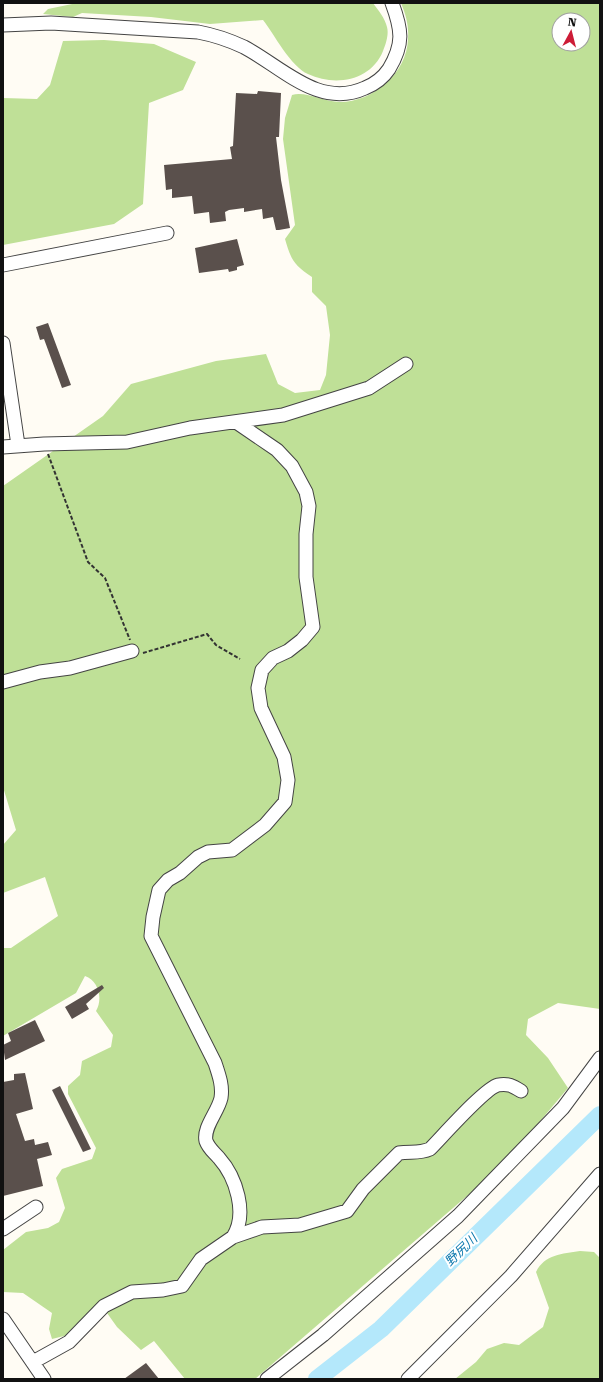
<svg xmlns="http://www.w3.org/2000/svg" width="603" height="1382" viewBox="0 0 603 1382" font-family="'Roboto Serif','Noto Sans JP',serif">
<style>
.forest{fill:#bfe097;fill-rule:evenodd}
.lines{fill:none;stroke-linecap:round;stroke-linejoin:round}
.river{stroke:#b4e8fb;stroke-width:18}
.building{fill:#5a504c}
.minor-casing{stroke:#444;stroke-width:15}
.path{stroke:#333;stroke-width:2;stroke-dasharray:4 2;stroke-linecap:butt}
.minor{stroke:#fff;stroke-width:13}
.labels{text-anchor:middle;dominant-baseline:central;stroke-width:4;stroke-linejoin:round;paint-order:stroke}
.water-label{font-size:13px;font-style:italic;fill:#0e79ae;stroke:#fff}
</style>
<rect width="100%" height="100%" fill="#fffcf4"/>
<path class="forest" d="M77,3h296c5,7 12,15 14,24 2,7 -1,17 -4,24 -12,30 -48,36 -75,23 -17,-7 -34,-40 -45,-54l-53,4 -59,-7 -69,-4 -9,4 -30,-3 5,-5z
M401,3h199v1006l-42,-6 -30,16 -2,16 22,23 20,30 -64,76 -249,215h-70l-31,-38 -13,9 -24,-23 -15,-21 -34,29 -16,4 -3,-10 3,-16 -29,-20 -20,-1v-42l23,-18 22,-4 11,-6 6,-14 -9,-30 6,-9 30,-10 4,-11 -28,-54v-8l12,-11 2,-14 29,-14 2,-12 -17,-24c7,-12 3,-30 -11,-35l-9,17 -73,43v-88h8l47,-32 -13,-39 -42,16v-48l13,-15 -13,-43v-301l100,-70 28,-32 85,-23 50,-7 12,30 17,9 25,-3 6,-15 4,-40 -4,-29 -14,-14v-15c-18,-12 -21,-17 -27,-38l10,-14 -12,-86 2,-21 7,-23c14,-4 32,7 48,7 33,0 67,-29 68,-63 1,-13 -2,-24 -7,-36zM559,20h24v24h-24z
M104,40l50,4 42,18 -13,28 -34,13 -6,101 -29,20 -111,21v-147l34,1 13,-14 13,-44z
M580,1251l14,1 6,6v121h-145l21,-17 11,-13 17,-6 15,2 24,-18 6,-19 -13,-36c9,-18 26,-18 44,-21z"/>
<g class="lines">
<path class="river" d="M317,1379l64,-50 219,-214"/>
</g>
<path class="building" d="M258,91l23,2 -2,44h-3l5,43 9,48 -11,2h-3l-3,-13 -10,2 -1,-10 -18,3v-4l-15,2 -4,2 1,9 -16,2 -1,-11 -15,2 -2,-18 -20,2v-9l-6,1 -2,-25 68,-6 -2,-12 3,-1 3,-53 21,1z
M237,239l7,26 -7,2v3l-8,2 -1,-3 -29,4 -4,-25z
M48,323l23,62 -9,3 -18,-49 -4,1 -4,-13z
M102,985l2,3 -18,16 3,5 -17,10 -7,-12z
M35,1020l10,21 -40,19 -2,-15 8,-4 -3,-8z
M25,1073l8,36 -17,5 9,27 9,-2 1,6 13,-3 4,13 -15,4 6,27 -40,10v-114l11,-2v-6z
M60,1086l31,63 -8,3 -31,-62z
M146,1363l13,16h-35z"/>
<g class="lines">
<g class="minor-casing">
<path id="minor" d="M3,25l48,-2 147,9c16,3 31,8 46,15 38,20 75,62 121,41 10,-4 18,-10 24,-19 15,-25 13,-39 3,-66
M3,265l164,-32
M3,343l15,102
M3,447l41,-3 83,-2 63,-14 93,-13 86,-27 37,-24
M3,682l37,-10 30,-4 62,-17
M3,1229l33,-22
M233,1237c15,-23 3,-60 -14,-79 -5,-6 -10,-9 -13,-17 -3,-14 12,-29 15,-43 2,-12 -2,-23 -6,-35l-64,-127 2,-19 6,-27 9,-10 12,-7 18,-16 10,-5 24,-2 33,-25 20,-23 3,-22 -4,-23 -23,-49 -3,-20 4,-18 11,-12 15,-7 14,-11 11,-13 -7,-50v-43l3,-28 -3,-14 -14,-26 -15,-16 -41,-28
M3,1319l41,60
M33,1362l36,-20 35,-36 28,-14 31,-2 19,-4 19,-27 32,-22 29,-10 38,-2 47,-14 16,-22 36,-36c11,-2 20,1 31,-4 12,-12 55,-61 68,-64 10,-2 15,1 23,6
M267,1379l56,-44 135,-119 105,-108 37,-50
M408,1379l103,-103 89,-102"/>
</g>
<path class="path" d="M48,454l40,108 17,16 25,62
M143,653l64,-19 9,11 24,14"/>
<use href="#minor" class="minor"/>
</g>
<g class="labels">
<g class="water-label">
<text transform="translate(461 1250) rotate(-44)">野尻川</text>
</g>
</g>
<rect width="603" height="1382" fill="none" stroke="#111111" stroke-width="8"/>
<g transform="translate(571 32) rotate(7)"><circle r="19" fill="#ffffff" stroke="#a0a0a0"/>
<path d="M0-3L7 15L0 10L-7 15Z" fill="#cd1c37"/>
<text y="-6" font-size="11" font-weight="bold" text-anchor="middle" fill="#111111">N</text>
</g>
</svg>
